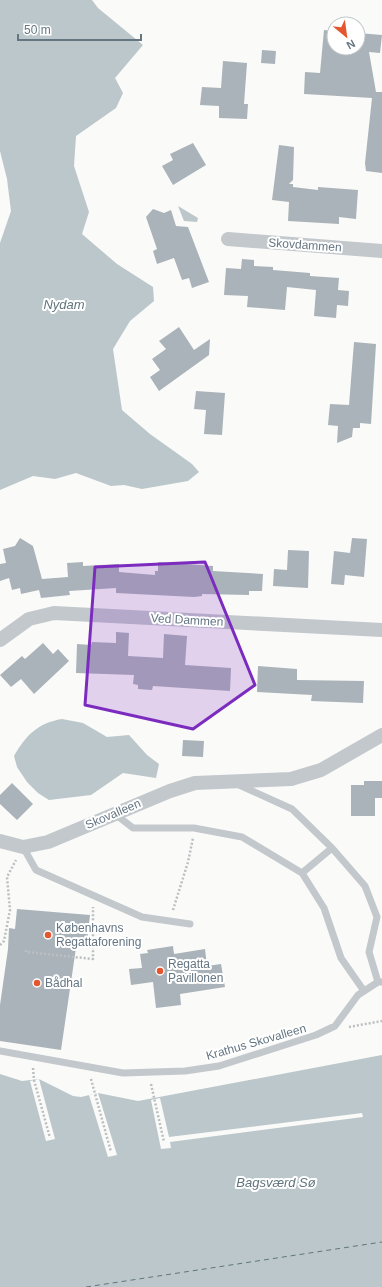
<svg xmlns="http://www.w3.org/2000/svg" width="382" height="1287" viewBox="0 0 382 1287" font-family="Arial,sans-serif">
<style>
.water{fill:#bbc7cb}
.pier{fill:#fafaf8}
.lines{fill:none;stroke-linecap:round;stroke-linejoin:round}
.ferry{stroke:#60757c;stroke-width:1;stroke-dasharray:5 4;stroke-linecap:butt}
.building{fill:#aab3b9}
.path{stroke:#bbbfc2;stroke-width:2.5;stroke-dasharray:2 2;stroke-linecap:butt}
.service{stroke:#c3c8cc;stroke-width:7}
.minor{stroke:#c3c8cc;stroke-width:14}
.marked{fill:#7b2cbf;fill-opacity:0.2;stroke:#7b2cbf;stroke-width:3;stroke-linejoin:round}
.poi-dot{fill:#e4572e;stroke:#fff;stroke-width:1.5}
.labels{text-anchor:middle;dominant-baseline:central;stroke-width:4;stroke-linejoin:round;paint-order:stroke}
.street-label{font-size:12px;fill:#657683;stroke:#fff}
.poi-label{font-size:12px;fill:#657683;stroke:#fff;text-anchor:start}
.water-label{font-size:13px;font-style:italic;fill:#60757c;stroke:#fff}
</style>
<rect width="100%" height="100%" fill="#fafaf8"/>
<path class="water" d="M0,0h92l6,8 45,37 -28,33 8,15 -7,15 -40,28 -2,30 15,46 -7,22 35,30 36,23 1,14 -24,20 -17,28 9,61 28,24 42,30 7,8 -11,9 -46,8 -18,-4 -13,1 -35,-13 -21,6 -22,-3 -33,14v-247l11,-32 -4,-32 -7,-28z
M178,206l20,12 -1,4 -13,-1z
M62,719l21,4 24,14 22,-2 18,20 12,9 -3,14 -33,-5 -32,22 -42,5 -11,-7 -11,-11 -10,-15 -3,-11c12,-21 24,-33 48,-37z
M382,1055v232h-382v-213l22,7 17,-2 34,17 8,1 17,-4 40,8z"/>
<path class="pier" d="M39,1079l16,60 -9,2 -16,-60z
M98,1093l19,62 -9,2 -19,-62z
M160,1098l9,39 193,-24 1,4 -193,25 1,6 -10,1 -10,-49z"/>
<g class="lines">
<path class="ferry" d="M86,1287l296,-45"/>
</g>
<path class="building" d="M324,30l10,1v17h24v-15l24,2 -2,18 -11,-1 7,40h6v81l-16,-2 -1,-8 7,-65 -68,-4 1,-22 15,1z
M262,50l14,1 -1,13 -14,-1z
M223,61l24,2 -3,41h4l-1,15 -28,-1v-12l-19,-1 2,-18 19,1z
M193,143l13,22 -33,20 -11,-19 11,-6 -3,-6z
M279,145l15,2 -1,33 -4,4h4v3l25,3v-3l40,3 -2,29 -17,-2v7l-51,-3 1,-19 -17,-2z
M153,209l11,4 7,-3 5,16 12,1 21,55 -17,6 -3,-10 -7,2 -8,-22 -17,6 -4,-13 4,-2 -11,-32z
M242,259l12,1v6l19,1v3l37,3v3l29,2 -1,12 11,1 -1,15 -11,-1 -1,13 -22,-2 2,-26 -29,-3 -2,23 -38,-3 1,-11 -24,-1 2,-27 15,1z
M179,327l15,23 16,-11 -1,16 -50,36 -9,-14 10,-7 -8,-11 14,-10 -7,-8z
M354,342l22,2 -5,80 -11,-1v5h-7l-1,9 -15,6 1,-17 -10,-1 2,-21 19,1z
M196,391l29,2 -3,42 -18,-1 2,-24 -12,-1z
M20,538l13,8 9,33 26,-2 -1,-14 16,-1v4l36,-2v8l36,3v-4h3v-9l55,4v5l50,3 -1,17h-13v4l-47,-1v2l-8,1 -78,-4v-5l-47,3 1,4 -29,3 -2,-8 -18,4 -1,-6 -8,2 -3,-12 -9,3v-17l6,-1 -3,-14 12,-3z
M352,538l15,1 -3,38 -19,-2 -1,10 -13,-1 3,-33 16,2z
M288,550l21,1 -1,37 -35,-2 1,-17 13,1z
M116,632l13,1 -1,23 35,2 1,-24 23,2 -2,29 46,3 -1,23 -77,-5 -1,4 -14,-1v-4l-5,-1 1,-9 -58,-2 1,-29 14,1 1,-3 24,1z
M43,643l10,11 5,-5 11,12 -35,33 -13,-15 -10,8 -11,-12 22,-19 3,3z
M258,666l39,3v11l67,1 -1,22 -52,-2 1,-6 -55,-3z
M183,740l21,1 -1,16 -21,-1z
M364,781h18v17h-7v18h-24v-31h13z
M12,783l21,21 -16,16 -17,-16v-9z
M17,909l73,6 -3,26h-10l-16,109 -61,-9v-36l8,-56 1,-21 6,1z
M173,946l1,8 31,-5 2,17 14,-2 4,23 -45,7 1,11 -25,3 -3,-26 -22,3 -2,-16 13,-1 -2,-14 8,-1 -1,-3z"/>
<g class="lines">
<path class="path" d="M173,910l15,-48 5,-24
M0,945l4,-4 6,-31 -3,-33 9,-17
M26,950v2l67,7v-52
M349,1027l33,-6
M33,1068l1,12 16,58
M91,1079l20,73
M151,1084l13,58"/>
<path class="service" d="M237,784l55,25 40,39 33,38 12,31 -8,35 9,30
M115,814l18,14h61l48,9 60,36 22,35 17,50 23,33
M23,847l13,23 106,47 48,7
M302,873l30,-25
M0,1051l123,22 62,-2 34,-5 97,-31 19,-9 23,-31 20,-13h4"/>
<path class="minor" d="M228,239l154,12
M0,640l29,-21 25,-6 328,17
M0,841l23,6 25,-5 122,-51 25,-8 96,-4 30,-9 61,-35"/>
</g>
<path class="marked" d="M205,562l50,123 -62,44 -108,-24 10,-138z"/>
<g class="poi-dot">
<circle cx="48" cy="935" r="4"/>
<circle cx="160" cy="971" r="4"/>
<circle cx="37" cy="983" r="4"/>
</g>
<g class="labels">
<g class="street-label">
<text transform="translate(305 245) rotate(4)">Skovdammen</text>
<text transform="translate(187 620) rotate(3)">Ved Dammen</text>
<text transform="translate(113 814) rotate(-23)">Skovalleen</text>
<text transform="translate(256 1042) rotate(-16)">Krathus Skovalleen</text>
</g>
<g class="poi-label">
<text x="56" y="928">Københavns<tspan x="56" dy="14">Regattaforening</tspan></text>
<text x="168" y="964">Regatta<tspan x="168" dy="14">Pavillonen</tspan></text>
<text x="45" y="983">Bådhal</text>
</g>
<g class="water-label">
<text x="64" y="304">Nydam</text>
<text x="276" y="1182">Bagsværd Sø</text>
</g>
</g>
<g transform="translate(346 36) rotate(151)"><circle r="19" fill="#ffffff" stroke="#c1c8cd"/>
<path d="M0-3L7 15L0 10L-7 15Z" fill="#e4572e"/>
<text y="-6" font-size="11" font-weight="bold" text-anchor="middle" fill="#657683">N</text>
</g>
<path d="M18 34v6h123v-6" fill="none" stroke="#657683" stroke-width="2"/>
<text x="24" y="34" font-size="12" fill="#657683" stroke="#ffffff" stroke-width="3" paint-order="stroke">50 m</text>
</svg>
